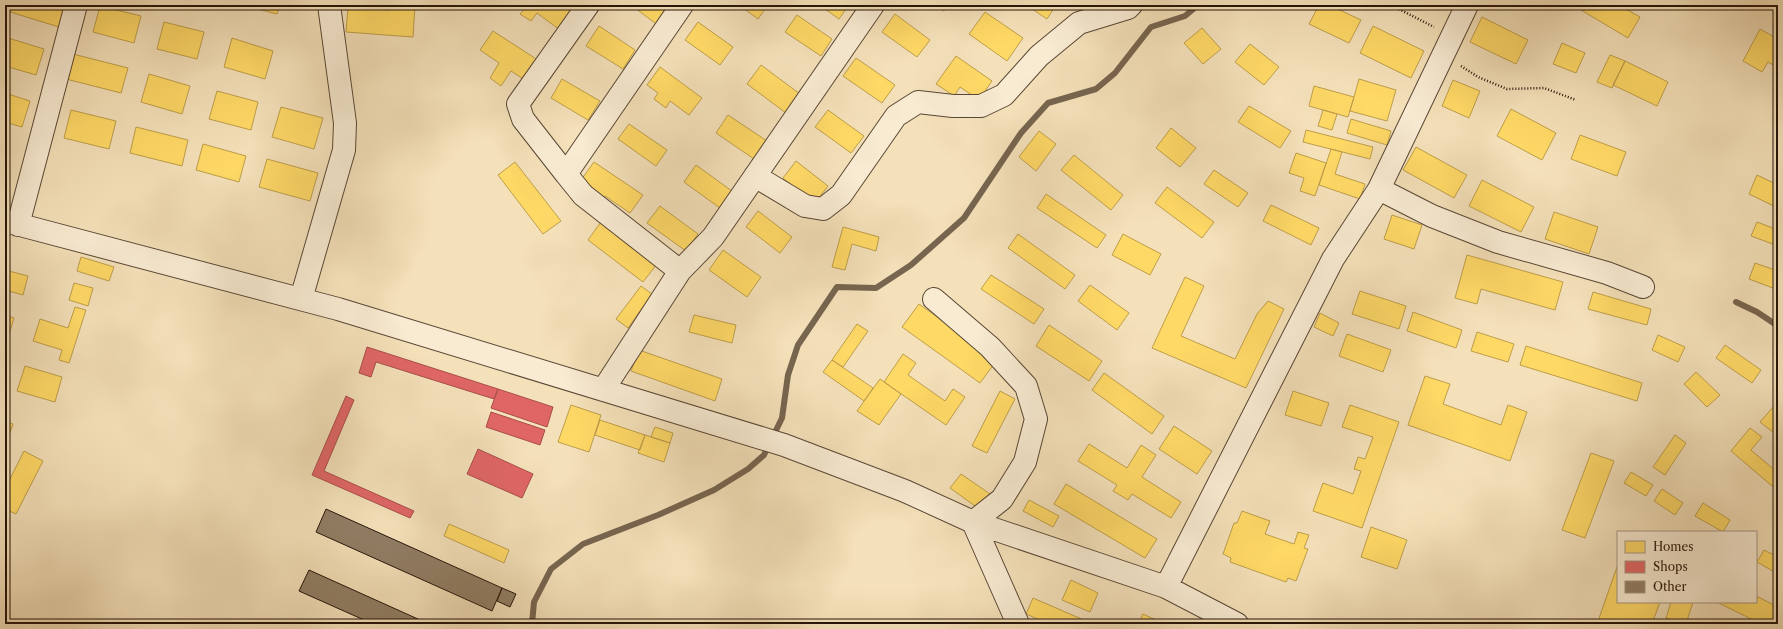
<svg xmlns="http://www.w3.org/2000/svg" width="1783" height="629" viewBox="0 0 1783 629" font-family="'Libre Caslon Text',serif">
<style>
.homes{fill:#ffd966;stroke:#be9e4a}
.shops{fill:#e06666;stroke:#a84d4a}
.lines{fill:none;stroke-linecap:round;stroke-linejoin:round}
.stream{stroke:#77654f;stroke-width:6}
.building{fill:#917e65;stroke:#251409}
.minor-casing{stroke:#594735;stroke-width:24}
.path{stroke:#251409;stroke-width:2.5;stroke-dasharray:1 2;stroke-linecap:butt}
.minor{stroke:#f8ebd2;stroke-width:22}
</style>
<rect width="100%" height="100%" fill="#f4e0b9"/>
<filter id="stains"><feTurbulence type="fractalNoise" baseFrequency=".005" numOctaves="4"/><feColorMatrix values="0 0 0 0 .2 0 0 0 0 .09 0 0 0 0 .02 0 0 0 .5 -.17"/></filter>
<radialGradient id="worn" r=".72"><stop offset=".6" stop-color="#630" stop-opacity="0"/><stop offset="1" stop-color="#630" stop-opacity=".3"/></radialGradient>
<path class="homes" d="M13,5h54l-8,22 -49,-15z
M242,5h38l-3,9z
M390,5h25l-2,32 -67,-5 2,-25 42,3z
M525,5h41l8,6 -14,19 -23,-17 -6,8 -11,-7 7,-8z
M631,5h38l3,3 -13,18z
M739,5h29l-10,14z
M827,5h27l-2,3 -4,-2 -9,13 -14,-10z
M935,5h13l-4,6z
M1026,5h30l-9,14z
M1319,5h10l32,15 -12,23 -40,-19z
M1584,5h35l21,12 -12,21 -47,-28z
M100,6l41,10 -7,27 -41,-11z
M985,12l38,26 -16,23 -38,-27z
M895,14l35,26 -13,17 -35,-25z
M797,15l35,24 -11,17 -36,-24z
M1482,17l46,23 -12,24 -46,-22z
M164,22l40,10 -7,27 -40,-10z
M698,22l35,25 -13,18 -35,-25z
M599,26l36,24 -12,19 -37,-23z
M1373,26l51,25 -13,27 -51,-25z
M1202,28l19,21 -18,15 -19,-21z
M1760,29l18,10v29l-10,-6 -6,10 -19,-11z
M493,31l51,33 -13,20 -20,-13 -10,15 -11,-8 9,-15 -19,-13z
M5,37l39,12 -8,26 -31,-9z
M232,38l41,13 -8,28 -41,-12z
M1562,43l23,10 -9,20 -23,-9z
M1250,44l29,23 -15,18 -29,-23z
M73,54l55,14 -7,25 -55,-14z
M1610,55l15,6 -13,27 -15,-6z
M956,56l36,25 -13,19 -19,-13 -6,9 -18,-12z
M856,58l39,27 -13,18 -39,-27z
M1625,61l43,21 -11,24 -44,-21z
M761,65l43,32 -14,19 -43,-32z
M660,67l42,31 -13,17 -19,-14 -4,7 -12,-9 4,-6 -11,-8z
M149,74l41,12 -8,28 -41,-12z
M562,79l38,22 -12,19 -37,-22z
M1359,79l37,11 -9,31 -37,-10z
M1453,80l27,11 -11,27 -27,-12z
M1314,86l40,11 -6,20 -39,-11z
M217,91l41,11 -7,28 -42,-11z
M5,93l25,8 -8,26 -17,-5z
M1249,106l42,25 -11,17 -42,-26z
M281,107l42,11 -9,31 -42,-12z
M1511,109l45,24 -14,27 -45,-24z
M71,110l45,11 -7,28 -45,-11z
M828,110l36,26 -13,17 -36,-26z
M1323,110l14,4 -5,16 -14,-4z
M728,115l39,26 -13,18 -38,-26z
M1351,119l40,12 -4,14 -40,-12z
M629,124l38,26 -11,16 -38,-27z
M136,127l52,13 -6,26 -52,-13z
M1171,128l25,20 -16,19 -24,-19z
M1306,130l67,17 -3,12 -67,-17z
M1039,131l17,13 -20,27 -17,-14z
M1580,135l46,17 -9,24 -46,-17z
M203,144l43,12 -7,26 -43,-12z
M1416,147l51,28 -13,23 -51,-28z
M1331,149l11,3 -7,22 30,10 -5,15 -41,-14z
M1296,153l30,10 -11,33 -15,-5 4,-13 -15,-5z
M1074,155l49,40 -12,15 -50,-40z
M267,159l51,14 -8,28 -51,-14z
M796,161l32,25 -13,17 -32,-25z
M515,162l46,59 -18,13 -45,-59z
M594,162l49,33 -13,18 -25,-17 -4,6 -13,-9 4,-6 -11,-7z
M696,165l40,29 -12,17 -40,-29z
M1214,170l34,23 -10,14 -34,-23z
M1757,175l21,10v23l-29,-14z
M1482,180l52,27 -13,25 -52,-26z
M1167,187l47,35 -12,16 -47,-35z
M1046,194l60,41 -9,13 -60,-40z
M1271,205l48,23 -8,17 -48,-24z
M660,206l38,28 -12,17 -39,-28z
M758,211l34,26 -12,16 -34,-26z
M1554,212l44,15 -9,27 -44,-15z
M1392,215l30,10 -8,24 -30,-10z
M601,222l56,42 -14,18 -55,-42z
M1757,222l21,8v16l-27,-10z
M843,227l36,10 -3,14 -24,-7 -7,26 -13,-3z
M1018,234l57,41 -10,14 -57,-41z
M1123,234l38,20 -11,21 -38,-20z
M723,250l38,27 -14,20 -38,-27z
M1467,255l96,27 -8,28 -74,-21 -4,15 -22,-6z
M81,257l33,10 -5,14 -32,-10z
M1755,263l23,8v19l-29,-11z
M5,270l23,6 -5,19 -18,-5z
M991,275l53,34 -10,15 -53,-35z
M1185,277l19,9 -23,50 54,23 22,-45 11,-13 16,8 -38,79 -94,-40z
M74,283l19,5 -5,18 -19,-6z
M1090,285l39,28 -12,17 -39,-29z
M641,286l11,8 -24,34 -12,-9z
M1360,291l46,15 -7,23 -47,-15z
M1593,292l58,17 -4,16 -59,-16z
M919,304l78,56 -17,23 -78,-56z
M75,307l11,3 -17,53 -10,-3 3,-10 -29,-9 7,-22 28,9z
M1413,312l49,18 -6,18 -49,-17z
M1320,313l19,10 -6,13 -19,-9z
M5,315l9,3 -6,20 -3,-1z
M694,315l42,10 -4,18 -43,-11z
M857,324l11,7 -25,36 -11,-7z
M1049,325l53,36 -13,20 -53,-35z
M1477,332l37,12 -6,18 -37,-11z
M1347,334l44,16 -8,22 -44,-16z
M1658,335l27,12 -7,15 -26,-12z
M1725,345l36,25 -9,13 -36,-25z
M1526,346l116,37 -5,18 -117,-36z
M639,350l83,29 -7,22 -84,-30z
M903,354l13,9 -8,12 37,26 8,-12 12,8 -19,28 -62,-43z
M832,360l41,28 -9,13 -41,-29z
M25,366l37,11 -7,25 -38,-11z
M1696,372l24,23 -13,12 -23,-23z
M1104,373l60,43 -12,18 -60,-44z
M1425,376l25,8 -7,20 58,21 7,-20 19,7 -17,49 -102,-36z
M880,379l21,15 -22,31 -22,-14z
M1000,391l15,8 -28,54 -15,-7z
M1293,391l36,12 -8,23 -36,-11z
M571,405l30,10 -12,37 -31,-10z
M1350,405l49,17 -37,106 -49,-17 10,-28 30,11 8,-23 -7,-2 4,-12 7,2 8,-22 -31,-10z
M1774,406l4,4v26l-18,-14z
M600,420l45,15 -5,15 -45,-15z
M5,421l8,3 -6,17 -2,-1z
M1174,426l38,25 -15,23 -38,-25z
M655,427l18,6 -3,10 -19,-6z
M1750,428l12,9 -11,13 27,23v18l-47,-40z
M645,435l25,8 -6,19 -26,-9z
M1675,435l11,8 -21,32 -12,-8z
M1089,444l38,24 14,-23 15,10 -14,22 39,25 -10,16 -39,-24 -4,6 -15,-9 4,-6 -39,-24z
M24,451l19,10 -27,53 -11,-5v-20z
M1591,453l23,8 -29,77 -23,-8z
M1631,472l22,13 -7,11 -22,-13z
M961,474l32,22 -11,15 -32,-23z
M1066,484l91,55 -12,19 -91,-54z
M1662,489l21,14 -8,12 -21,-14z
M1029,500l30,16 -6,11 -30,-16z
M1703,503l27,17 -7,12 -28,-16z
M1242,511l28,10 -5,13 29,10 4,-12 11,3 -5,13 4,1 -12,32 -8,-3 -2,4 -56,-20 1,-4 -8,-4 11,-31h3z
M449,524l60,26 -5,13 -60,-27z
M1371,527l36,13 -10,29 -36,-12z
M1764,550l14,7v17l-21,-12z
M1618,564v38h42l-8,22h-55z
M1071,580l27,13 -8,19 -28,-12z
M1756,596l22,11v17h-17l-44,-22h39z
M1033,598l60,26h-44l-23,-10z
M1671,602h22l-7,22 -20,-6z
M1143,614l15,7 -2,3h-18z"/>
<path class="shops" d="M367,347l131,42 -4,10 -118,-37 -5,15 -12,-4z
M498,389l55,18 -6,20 -56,-19z
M346,396l8,4 -30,71 90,40 -4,7 -98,-43z
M491,412l54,18 -5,15 -54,-18z
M478,449l55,25 -11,24 -55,-24z"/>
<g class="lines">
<path class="stream" d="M1736,302l21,10 21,14
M532,624l2,-22 17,-33 32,-25 75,-29 56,-25 34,-21 16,-14 18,-37 6,-43 10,-30 39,-58 39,1 35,-23 53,-47 57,-85 27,-30 48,-14 19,-16 36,-46 34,-11 13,-11"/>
</g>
<path class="building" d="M326,509l176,79 -10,23 -176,-79z
M309,570l120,54h-56l-74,-33z
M502,588l14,6 -6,13 -13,-6z"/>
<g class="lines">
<g class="minor-casing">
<path id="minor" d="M566,174l-43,-55 -5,-15 70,-99
M755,176l50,30 18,3 18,-14 55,-79 22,-14 35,4h28l23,-11 35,-39 40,-33 49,-15 3,-3
M1379,189l53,27 66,26 109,31 36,14
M5,221l333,88 446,136 121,46 68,31 193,65 71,37
M18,225l58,-220
M680,271l-97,-76 -17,-21 116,-169
M301,299l43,-149 1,-27 -16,-118
M934,299l56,48 36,39 10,33 -11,43 -23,37 -29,23 45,102
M603,390l77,-119 33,-34 160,-232
M1166,587l167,-328 46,-70 88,-184"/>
</g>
<path class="path" d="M1391,5l43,22
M1461,66l17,11 29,12 37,-1 32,12"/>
<use href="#minor" class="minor"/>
</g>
<rect width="1783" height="629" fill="none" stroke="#f4e0b9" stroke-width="20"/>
<rect x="6" y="6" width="1771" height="617" fill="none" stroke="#251409" stroke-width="2"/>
<rect x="10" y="10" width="1763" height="609" fill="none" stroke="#251409"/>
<rect x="1617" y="531" width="140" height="72" fill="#f8ebd2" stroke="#a49582"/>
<rect x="1625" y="541" width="20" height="12" fill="#ffd966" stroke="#a49582"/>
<text x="1653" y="551" font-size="12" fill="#251409">Homes</text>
<rect x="1625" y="561" width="20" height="12" fill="#e06666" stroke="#a49582"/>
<text x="1653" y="571" font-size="12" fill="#251409">Shops</text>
<rect x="1625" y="581" width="20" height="12" fill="#917e65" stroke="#a49582"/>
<text x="1653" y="591" font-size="12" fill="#251409">Other</text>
<rect width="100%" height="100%" filter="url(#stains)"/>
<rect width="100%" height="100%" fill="url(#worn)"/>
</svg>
